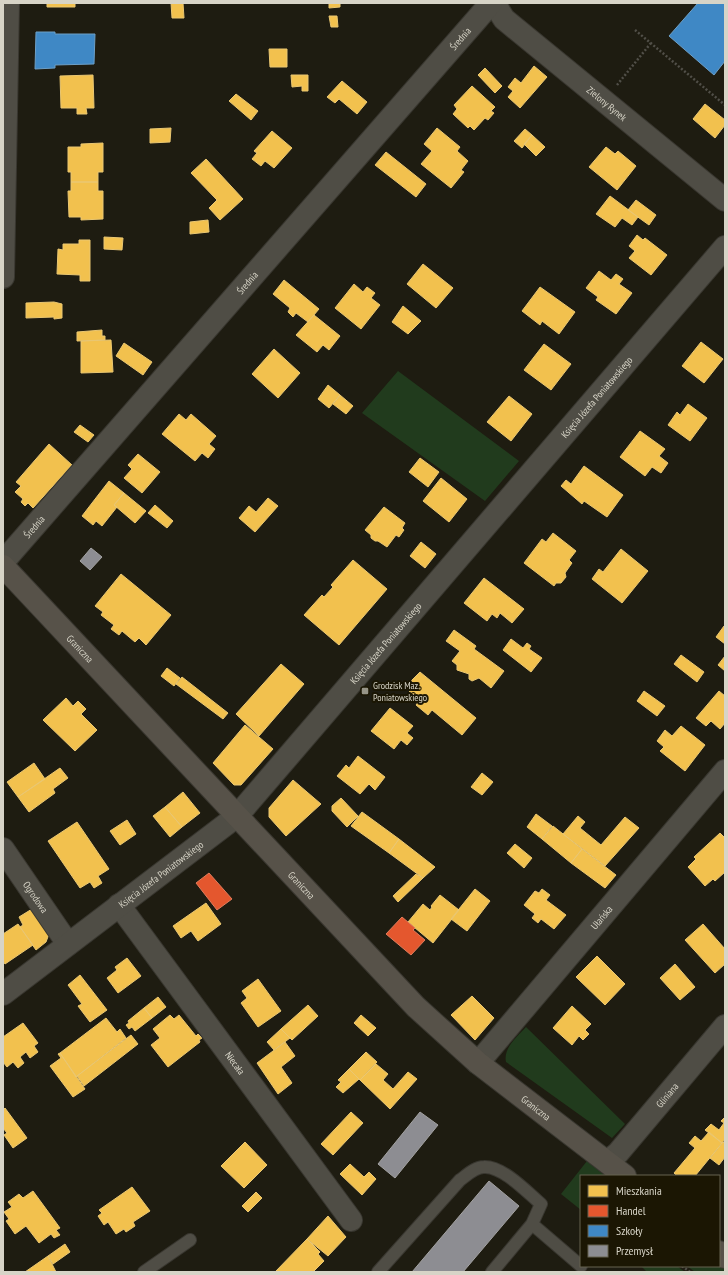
<svg xmlns="http://www.w3.org/2000/svg" width="728" height="1275" viewBox="0 0 728 1275" font-family="'PT Sans Narrow',sans-serif">
<style>
.green{fill:#213b1d}
.homes{fill:#f2c14e;stroke:#eac772}
.shops{fill:#e4572e;stroke:#e07c5c}
.schools{fill:#3f88c5;stroke:#6d9fc6}
.industry{fill:#8d8d92;stroke:#a3a2a2}
.lines{fill:none;stroke-linecap:round;stroke-linejoin:round}
.lane-casing{stroke:#393730;stroke-width:14}
.street-casing{stroke:#393730;stroke-width:24}
.secondary-casing{stroke:#393730;stroke-width:24}
.path{stroke:#514f48;stroke-width:2.5;stroke-dasharray:2 2;stroke-linecap:butt}
.lane{stroke:#4f4d45;stroke-width:12}
.street{stroke:#4f4d45;stroke-width:22}
.secondary{stroke:#575249;stroke-width:22}
.poi-dot{fill:#969487;stroke:#1b1603;stroke-width:1.5}
.labels{text-anchor:middle;dominant-baseline:central;stroke-width:4;stroke-linejoin:round;paint-order:stroke}
.street-label{font-size:10px;fill:#d7d4c7;stroke:#1b1603}
.poi-label{font-size:10px;fill:#d7d4c7;stroke:#1b1603;text-anchor:start}
</style>
<rect width="100%" height="100%" fill="#1e1c11"/>
<path class="green" d="M398,371l121,90 -34,40 -123,-88z
M526,1027l99,97 -13,14 -106,-76c-3,-14 11,-25 20,-35z
M587,1161l19,15h-25v34l-20,-16z
M719,1264l6,5v3h-30l-8,-6h32z
M641,1266h36l8,6h-38z"/>
<path class="homes" d="M47,3h28v4h-28z
M171,3h12l1,15h-12z
M329,3h11v4l-11,1z
M329,16h8l1,11h-7z
M269,49h18v18h-17z
M534,66l13,11 -27,31 -12,-11 5,-6 -5,-4 7,-9 6,5z
M485,68l17,18 -7,7 -17,-18z
M93,75l1,33h-8l1,6h-10v-6h-16l-1,-32z
M291,75h17v16h-6v-5l-10,1z
M342,81l25,21 -10,12 -18,-15 -4,4 -8,-6z
M472,86l23,21 -4,4 3,2 -6,7 -3,-2 -11,12 -4,-4 -2,2 -15,-14 4,-5 -3,-4z
M236,94l22,17 -7,9 -22,-19z
M705,104l20,16v5l-10,13 -22,-19z
M171,128l-1,14 -20,1v-14z
M437,128l23,19 -3,4 11,10 -7,9 3,2 -13,16 -30,-24 11,-13 -8,-7z
M525,129l7,6 -10,13 -8,-7z
M272,131l20,17 -18,20 -9,-7 -4,5 -9,-7 5,-6 -3,-2z
M532,135l13,12 -9,9 -12,-12z
M103,143v29h-5v10h-27v-10h-3v-25h13v-3z
M606,147l9,7 3,-3 18,15 -19,24 -28,-23z
M386,152l40,32 -10,13 -41,-32z
M206,159l37,40 -23,21 -11,-12 8,-8 -26,-27z
M71,182h27v9h5v28l-22,1v-3h-12l-1,-26h3z
M610,196l28,21 -6,8 -10,-7 -7,9 -19,-13z
M636,200l20,15 -7,10 -21,-15z
M208,220l1,12 -19,2v-12z
M637,235l6,5 2,-2 22,17 -16,20 -22,-17 6,-7 -6,-5z
M104,237l19,1 -1,12 -18,-1z
M79,240h11v41h-10v-6l-23,-1 1,-25 5,1v-6h16z
M423,264l30,24 -17,20 -29,-24z
M599,271l12,9 5,-6 7,5 -4,5 13,9 -16,21 -20,-14 2,-3 -12,-9z
M284,280l35,29 -11,13 -12,-9 -3,4 -5,-5 2,-4 -17,-14z
M354,284l9,8 4,-5 8,6 -4,5 9,7 -19,24 -26,-21z
M540,287l35,25 -16,22 -17,-13 -2,4 -18,-14z
M54,302l8,2v14l-8,1v-2l-28,1v-15z
M403,306l18,15 -13,13 -16,-12z
M314,315l26,21 -11,14 -6,-5 -6,7 -21,-17z
M102,330v6h3v4l-28,1v-9z
M111,340l2,32 -32,1v-32z
M701,342l22,17 -19,24 -22,-17z
M124,343l28,19 -9,13 -27,-19z
M544,344l27,20 -20,26 -27,-20z
M274,349l26,24 -22,25 -26,-24z
M328,385l12,10 -11,13 -11,-9z
M340,395l13,11 -7,8 -13,-10z
M509,396l23,18 -21,27 -24,-19z
M688,404l19,14 -17,23 -22,-16 9,-13 3,3z
M179,414l7,6 5,-6 25,22 -7,8 6,5 -7,9 -6,-5 -7,8 -33,-27z
M80,425l14,10 -6,7 -14,-10z
M640,431l25,18 -6,7 9,7 -7,10 -9,-6 -7,9 -25,-19z
M49,444l23,21 -39,43 -5,-5 -3,3 -4,-4 2,-3 -8,-7 6,-6 -5,-4z
M138,454l22,18 -18,21 -18,-15 8,-9 -4,-4z
M420,458l19,14 -11,15 -19,-15z
M584,466l39,29 -16,22 -23,-16 -2,3 -21,-18 5,-6 5,4z
M441,478l26,21 -18,23 -26,-21z
M109,481l15,12 -10,12 3,2 -15,19 -6,-5 -3,4 -11,-9z
M124,493l22,18 -11,12 -21,-18z
M268,498l10,8 -23,26 -16,-14 10,-12 7,6z
M155,505l18,16 -6,7 -19,-15z
M384,507l21,16 -3,5 2,2 -5,7 -3,-2 -9,12 -9,-6h-3l-4,-3v-3l-6,-5z
M553,533l23,18 -7,9 3,3 -7,10 1,4 -5,6h-5l-2,3 -30,-23 18,-24 4,3z
M421,542l15,12 -11,14 -15,-12z
M621,549l27,22 -26,32 -30,-24 7,-10 4,3z
M353,560l34,29 -48,56 -35,-30 18,-20 2,2 9,-10 -2,-2z
M121,574l50,41 -25,30 -7,-7 -4,4 -13,-11 -3,4 -8,-6 3,-4 -13,-10 2,-3 -8,-6z
M484,578l40,31 -12,14 -12,-10 -3,5 -5,-4 -5,7 -23,-18z
M724,626l1,1v17l-9,-7z
M454,630l22,16 -2,3 30,22 -13,17 -12,-10 -7,3 -3,-2v-5l-12,-4v-5l-5,-4 8,-10 -14,-10z
M511,639l12,9 4,-5 4,3 -2,3 13,9 -11,14 -28,-22z
M681,655l23,17 -7,10 -23,-18z
M725,656v15l-7,-6z
M281,664l23,20 -45,52 -23,-22z
M167,668l13,10 -6,8 -13,-10z
M420,672l56,46 -14,17 -30,-25 -4,5 -12,-10 4,-5 -11,-9 6,-7 -4,-3z
M182,677l46,36 -5,6 -47,-35z
M644,691l21,15 -8,10 -20,-15z
M719,691l6,5v27l-5,6 -9,-8 -5,5 -10,-8z
M66,698l7,8 5,-5 8,8 -5,5 16,16 -22,21 -32,-31z
M390,708l23,18 -6,7 6,5 -6,7 -6,-5 -7,9 -23,-18z
M245,725l28,24 -32,36h-7l-21,-22z
M681,726l24,19 -20,26 -25,-20 4,-4 -7,-6 8,-11 7,6z
M358,756l27,21 -10,13 -6,-6 -9,10 -23,-18 9,-11 3,3z
M34,763l11,16 -27,18 -11,-15z
M60,768l8,10 -15,11 2,4 -26,19 -11,-15z
M482,773l11,9 -11,13 -11,-8z
M293,780l28,24 -35,32 -17,-19v-9z
M183,792l17,21 -18,14 -17,-20z
M341,798l17,18 -11,11 -15,-16v-5z
M165,807l17,20 -12,10 -17,-21z
M362,812l37,27 -10,14 -38,-27z
M536,814l16,12 -10,13 -15,-12z
M578,816l7,6 -5,6 21,17 24,-28 14,11 -34,38 -42,-32z
M127,820l9,14 -16,11 -10,-14z
M77,822l32,47 -11,7 4,7 -8,5 -4,-6 -10,6 -32,-47z
M553,826l29,23 -11,14 -29,-24z
M720,833l5,5v34l-10,9 -2,-2 -8,7 -17,-19 8,-8 -2,-2z
M399,839l36,28 -12,11 -34,-25z
M515,844l17,14 -8,10 -17,-15z
M582,849l34,26 -11,13 -34,-25z
M416,874l7,4 -25,24 -5,-6z
M475,889l15,12 -23,30 -16,-12z
M542,889l8,6 -4,5 20,15 -12,14 -13,-10 -3,4 -6,-5 3,-4 -11,-9 11,-14 4,2z
M440,895l19,15 -26,33 -25,-21 15,-18 7,6 2,-3 -1,-1z
M206,903l15,21 -23,17 -7,-10 -10,7 -8,-12z
M32,909l17,25 -3,8 -10,8 -16,-23 3,-2 -4,-8z
M18,924l15,21 -28,19 -2,-3v-27z
M703,924l22,25v15l-10,9 -30,-33z
M597,956l28,28 -20,21 -29,-28z
M127,958l14,18 -23,17 -11,-15 10,-8 -2,-3z
M675,964l20,23 -15,13 -20,-22z
M80,975l27,35 -17,12 -12,-16 4,-2 -14,-19z
M258,979l23,32 -23,16 -17,-24 6,-5 -5,-7z
M472,996l22,22 -19,22 -24,-25z
M158,997l8,10 -14,11 -8,-10z
M308,1005l10,11 -26,24 -11,-11z
M572,1006l19,18 -6,6 4,4 -6,6 -4,-4 -7,9 -19,-17z
M144,1008l8,10 -17,13 -3,-4 -3,2 -3,-4 3,-2 -1,-2z
M170,1015l4,4 5,-4 17,21 2,-2 4,4 -3,2 1,2 -32,25 -17,-22 9,-7 -7,-9z
M361,1015l15,13 -8,8 -14,-13z
M106,1018l11,14 3,-3 6,9 -50,39 -16,-24z
M23,1023l15,20 -4,3 4,6 -8,6 -4,-6 -6,5 4,6 -6,5 -5,-6 -6,5 -4,-5v-25z
M281,1029l9,9 -16,12 -7,-8z
M131,1035l7,9 -54,42 -7,-10z
M285,1042l10,14 -14,11 11,16 -14,11 -21,-31z
M366,1052l11,10 -17,18 -11,-11z
M60,1053l25,36 -12,8 -23,-31 11,-8 -3,-4z
M376,1064l12,10 -5,6 10,9 15,-17 9,7 -27,30 -30,-29z
M349,1069l10,10 -16,14 -7,-6 5,-5 -3,-2z
M5,1108l22,30 -14,10 -9,-13 3,-2 -4,-5v-18z
M351,1112l12,11 -30,32 -12,-11z
M725,1117v22l-3,4 -17,-13 6,-6 8,6 5,-7 -3,-2z
M709,1132l13,11 -27,33h-18l-3,-3 21,-25 -6,-5 6,-7 6,5z
M245,1142l22,23 -23,23 -23,-22z
M723,1142l2,2v13l-6,8 -9,-7z
M350,1164l14,13 5,-5 7,7 -14,16 -22,-21z
M132,1187l18,24 -17,11 2,4 -9,6 -2,-3 -8,5 -8,-12 -4,3 -6,-9 4,-3 -3,-3z
M33,1191l27,37 -4,2 4,5 -6,3 -3,-4 -12,9 -13,-17 -11,8 -9,-13 3,-2 -5,-7 8,-5 -4,-5 11,-8 4,4z
M256,1192l6,6 -14,14 -6,-6z
M328,1216l18,21 -18,19 -21,-17z
M307,1239l13,13 -2,2 6,7 -11,11h-38z
M65,1244l5,8 -17,12 -5,-8z
M48,1256l8,16h-31z"/>
<path class="shops" d="M209,873l23,26 -15,11 -21,-27z
M402,917l13,11 -2,2 12,10 -14,15 -25,-21z"/>
<path class="schools" d="M698,3h27v58l-11,14 -45,-39z
M36,32h19v2h40l-1,30 -39,1v3l-20,1z"/>
<path class="industry" d="M91,548l11,9 -12,13 -10,-9z
M420,1112l18,13 -43,53 -17,-14z
M489,1181l30,25 -56,66h-51z"/>
<g class="lines">
<g class="lane-casing">
<path id="lane" d="M532,1224l49,42
M144,1272l46,-32
M378,1272l82,-92c7,-5 15,-13 24,-13 19,-1 44,26 57,37l-9,20 -40,48"/>
</g>
<g class="street-casing">
<g id="street">
<path id="s1" d="M494,3l10,16 221,181"/>
<path d="M3,277l5,-274"/>
<path id="s2" d="M3,562l488,-559"/>
<path id="s3" d="M3,849l65,95"/>
<path id="s4" d="M119,905l232,315"/>
<path id="s5" d="M3,994l234,-178 488,-569"/>
<path id="s6" d="M478,1063l247,-292"/>
<path id="s7" d="M607,1162l11,-9 107,-127"/>
</g>
</g>
<g class="secondary-casing">
<g id="secondary">
<path id="s8" d="M3,566l413,441 62,56 147,113"/>
<path d="M719,1252l6,5"/>
</g>
</g>
<path class="path" d="M635,30l90,75
M617,85l34,-42
M682,1266l8,6"/>
<use href="#lane" class="lane"/>
<use href="#street" class="street"/>
<use href="#secondary" class="secondary"/>
</g>
<rect class="poi-dot" x="361" y="687" width="8" height="8" rx="2"/>
<g class="labels">
<g class="street-label">
<text stroke="none"><textPath href="#s2" startOffset="695">Średnia</textPath></text>
<text stroke="none"><textPath href="#s1" startOffset="152">Zielony Rynek</textPath></text>
<text stroke="none"><textPath href="#s2" startOffset="371">Średnia</textPath></text>
<text stroke="none"><textPath href="#s5" startOffset="846">Księcia Józefa Poniatowskiego</textPath></text>
<text stroke="none"><textPath href="#s2" startOffset="47">Średnia</textPath></text>
<text stroke="none"><textPath href="#s5" startOffset="522">Księcia Józefa Poniatowskiego</textPath></text>
<text stroke="none"><textPath href="#s8" startOffset="113">Graniczna</textPath></text>
<text stroke="none"><textPath href="#s5" startOffset="198">Księcia Józefa Poniatowskiego</textPath></text>
<text stroke="none"><textPath href="#s8" startOffset="437">Graniczna</textPath></text>
<text stroke="none"><textPath href="#s3" startOffset="58">Ogrodowa</textPath></text>
<text stroke="none"><textPath href="#s6" startOffset="191">Ułańska</textPath></text>
<text stroke="none"><textPath href="#s4" startOffset="196">Niecała</textPath></text>
<text stroke="none"><textPath href="#s7" startOffset="90">Gliniana</textPath></text>
<text stroke="none"><textPath href="#s8" startOffset="761">Graniczna</textPath></text>
</g>
<g class="poi-label">
<text x="373" y="685">Grodzisk Maz.<tspan x="373" dy="12">Poniatowskiego</tspan></text>
</g>
</g>
<rect width="728" height="1275" fill="none" stroke="#d7d4c7" stroke-width="8"/>
<rect x="580" y="1175" width="140" height="92" fill="#1b1603" stroke="#666251"/>
<rect x="588" y="1185" width="20" height="12" fill="#f2c14e" stroke="#666251"/>
<text x="616" y="1195" font-size="12" fill="#d7d4c7">Mieszkania</text>
<rect x="588" y="1205" width="20" height="12" fill="#e4572e" stroke="#666251"/>
<text x="616" y="1215" font-size="12" fill="#d7d4c7">Handel</text>
<rect x="588" y="1225" width="20" height="12" fill="#3f88c5" stroke="#666251"/>
<text x="616" y="1235" font-size="12" fill="#d7d4c7">Szkoły</text>
<rect x="588" y="1245" width="20" height="12" fill="#8d8d92" stroke="#666251"/>
<text x="616" y="1255" font-size="12" fill="#d7d4c7">Przemysł</text>
</svg>
